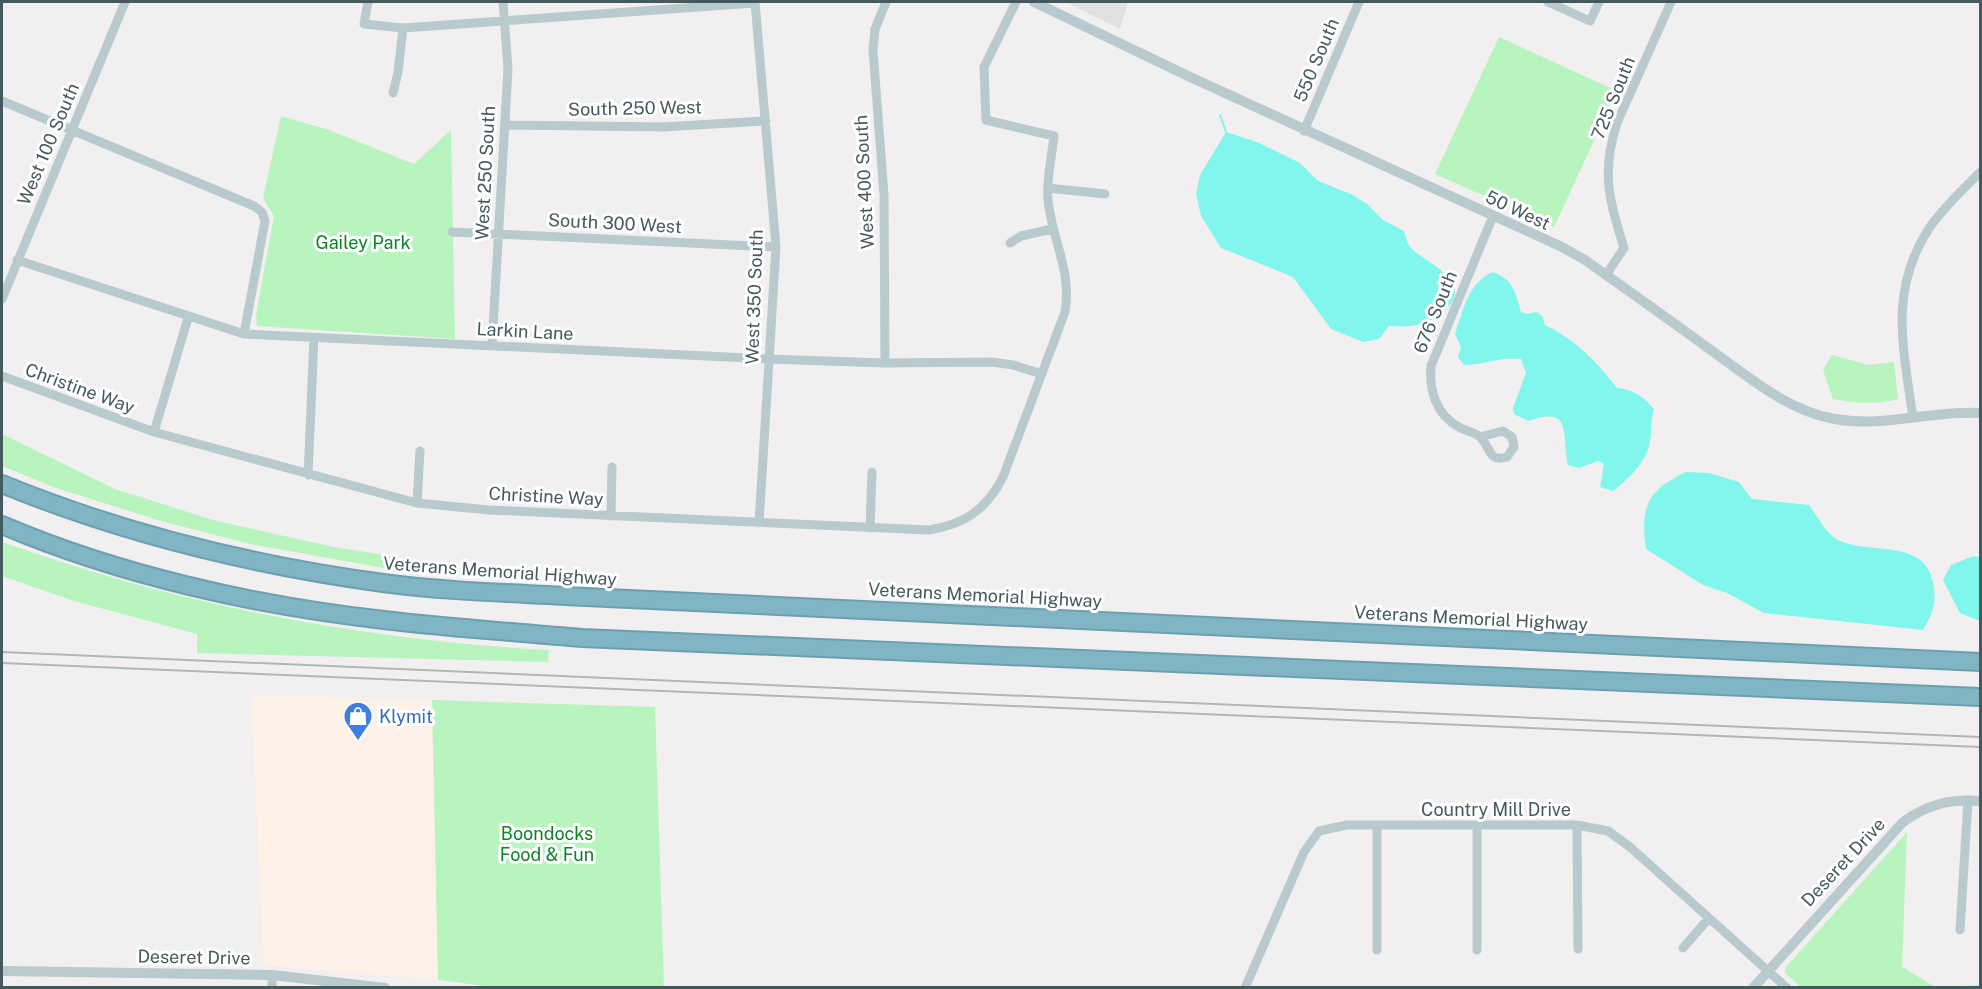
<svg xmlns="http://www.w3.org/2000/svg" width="1982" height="989" viewBox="0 0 1982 989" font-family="'Public Sans',sans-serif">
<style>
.commercial{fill:#fef1e7}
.education{fill:#e3e0e2}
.green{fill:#b8f4be}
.water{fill:#80f6ed}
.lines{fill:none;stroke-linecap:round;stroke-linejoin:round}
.stream{stroke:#80f6ed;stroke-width:2}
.motorway-casing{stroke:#6ca0b0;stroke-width:20}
.minor{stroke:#b9cace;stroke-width:9}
.tertiary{stroke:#b9cace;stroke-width:10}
.motorway{stroke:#81b5c4;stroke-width:16}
.rail{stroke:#b0b7ba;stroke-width:2}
.labels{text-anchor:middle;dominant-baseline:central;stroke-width:6;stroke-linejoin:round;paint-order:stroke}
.street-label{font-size:18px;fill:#455a5f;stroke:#fff}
.park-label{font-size:18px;fill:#0c8426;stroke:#fff}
.shop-label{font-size:18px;fill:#366cbe;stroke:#fff;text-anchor:start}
</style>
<rect width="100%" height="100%" fill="#f2eff0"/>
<path class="commercial" d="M251,695l181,5 6,280 -174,-15z"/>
<path class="education" d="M1065,2h63l-8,27z"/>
<path class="green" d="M1499,37l118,54 -63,136 -119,-53z
M281,116l48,14 85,34 37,-34 4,209 -198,-13 -1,-11 18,-99 -11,-18z
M1832,355l36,10 26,-3 4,37c-21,6 -44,4 -65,0l-10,-29z
M2,434l113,55 98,31 116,26 73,12 -1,13 -151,-27 -89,-23 -105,-33 -54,-22z
M2,542c177,63 360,98 547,108l-1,12 -351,-9v-19l-123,-33 -72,-25z
M432,700l223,7 9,280 -163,1 -63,-8z
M1907,832l-5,135 33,20 45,-2v2h-179l-16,-14v-5z"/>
<path class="water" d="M1226,132l31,10 43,21 18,18 35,14 14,9 16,16 21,11c2,5 3,13 7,17 18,17 67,35 31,65 -17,14 -32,14 -53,13l-10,13 -16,3 -32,-13 -38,-52 -72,-29 -20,-32 -5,-22 4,-19z
M1493,272c20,7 23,21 28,40l6,2 9,-2 6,4 3,9c32,16 50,35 72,63 17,2 26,8 37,21 -4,13 -2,21 -4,33 -3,19 -22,38 -37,49l-13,-4 4,-23 -6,-3 -19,7 -11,-3c-7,-30 6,-60 -40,-44l-14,-7 -1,-6 13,-35 -5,-14c-20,-3 -37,6 -57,6l-6,-8 3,-10 -6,-13c8,-23 13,-52 38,-62z
M1686,472l23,1 30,9 13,17 57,6c8,10 17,29 29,35 30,15 87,-2 95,42 4,20 0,31 -10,48l-159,-17 -37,-20 -24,-8 -57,-36c-6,-41 1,-59 40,-77z
M1973,556l7,1v64l-20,-8 -17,-33 8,-15z"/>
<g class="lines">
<path class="stream" d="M1220,115l6,17"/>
<g class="motorway-casing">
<path id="motorway" d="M2,484c122,50 249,81 381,99 67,9 136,10 203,14l1394,65
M2,525c117,50 255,81 382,95 66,8 132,12 198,18l1398,59"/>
</g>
<path class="minor" d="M368,2l-4,22 39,4 352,-25
M755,2l21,245 -17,276
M1548,2l42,19 9,-19
M393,93l5,-21 5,-44
M2,101l252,105 8,6 3,9 -21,113
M505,125l158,2 103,-6
M1304,131l55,-129
M1048,188l57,6
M452,232l324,15
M1010,243l11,-7 31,-7
M17,260l227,74 525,25 116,4 107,-1 21,3 29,9
M1606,275l18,-27c-15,-49 -23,-75 -7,-125l54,-121
M2,299l123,-297
M492,346l16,-277 -5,-67
M885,363l-1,-168 -11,-145 2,-21 11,-27
M2,376l152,56 263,71 72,7 440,20c36,-6 57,-20 74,-53l62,-165c7,-43 -13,-71 -17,-112 -2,-20 4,-44 6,-64l-68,-16 -2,-53 32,-65
M1913,418c-9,-67 -25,-126 15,-188 14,-22 35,-40 52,-58
M154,432l34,-114
M1480,437l23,-6 9,6 2,10 -7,10c-19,6 -16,-10 -27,-20 -5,-5 -15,-6 -21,-10 -23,-12 -30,-37 -28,-61l62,-150
M308,475l6,-137
M417,503l3,-52
M611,516l1,-49
M870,528l2,-56
M1477,825v125
M1577,825l1,124
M1960,930l8,-130
M1683,948l26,-30
M1377,950v-125
M272,988v-13
M1245,988l59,-136 15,-21 28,-6h230l31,6 22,16 157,141"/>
<path class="tertiary" d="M1034,2l154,74 374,171 23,13c41,29 82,58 123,88 38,27 79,63 127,71 49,9 97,-9 145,-6
M2,971l270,4 113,13
M1753,988l150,-166c25,-18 47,-23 77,-21"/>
<use href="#motorway" class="motorway"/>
<path class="rail" d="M2,652l1978,85
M2,663l1978,84"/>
</g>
<defs>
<g id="shop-pin" transform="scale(1.5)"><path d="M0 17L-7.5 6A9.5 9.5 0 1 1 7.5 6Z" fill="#3f7fe0" stroke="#fff"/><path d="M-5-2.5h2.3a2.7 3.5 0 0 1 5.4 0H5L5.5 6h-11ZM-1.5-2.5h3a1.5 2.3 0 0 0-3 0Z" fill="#fff"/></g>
</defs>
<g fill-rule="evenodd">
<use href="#shop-pin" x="358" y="716"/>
</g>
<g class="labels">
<g class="street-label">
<text transform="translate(1316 60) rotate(-67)">550 South</text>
<text transform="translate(1613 98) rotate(-68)">725 South</text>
<text transform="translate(635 108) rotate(-1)">South 250 West</text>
<text transform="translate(48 144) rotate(-67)">West 100 South</text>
<text transform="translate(485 173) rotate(-87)">West 250 South</text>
<text transform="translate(864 182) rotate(-93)">West 400 South</text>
<text transform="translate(1518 210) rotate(25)">50 West</text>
<text transform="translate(615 223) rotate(3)">South 300 West</text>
<text transform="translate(754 297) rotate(-88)">West 350 South</text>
<text transform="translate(1435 312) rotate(-68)">676 South</text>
<text transform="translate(525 331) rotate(3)">Larkin Lane</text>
<text transform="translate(80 388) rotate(20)">Christine Way</text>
<text transform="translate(546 496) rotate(3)">Christine Way</text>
<text transform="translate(500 571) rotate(4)">Veterans Memorial Highway</text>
<text transform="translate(985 595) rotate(3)">Veterans Memorial Highway</text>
<text transform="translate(1471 618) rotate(3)">Veterans Memorial Highway</text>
<text x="1496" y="809">Country Mill Drive</text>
<text transform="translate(1843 862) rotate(-47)">Deseret Drive</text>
<text transform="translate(194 957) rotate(1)">Deseret Drive</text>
</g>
<g class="park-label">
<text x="363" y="242">Gailey Park</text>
<text x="547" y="833">Boondocks<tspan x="547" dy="21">Food &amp; Fun</tspan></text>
</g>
<g class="shop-label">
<text x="379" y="716">Klymit</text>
</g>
</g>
<rect width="1982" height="989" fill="none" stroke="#455a5f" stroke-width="6"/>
</svg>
